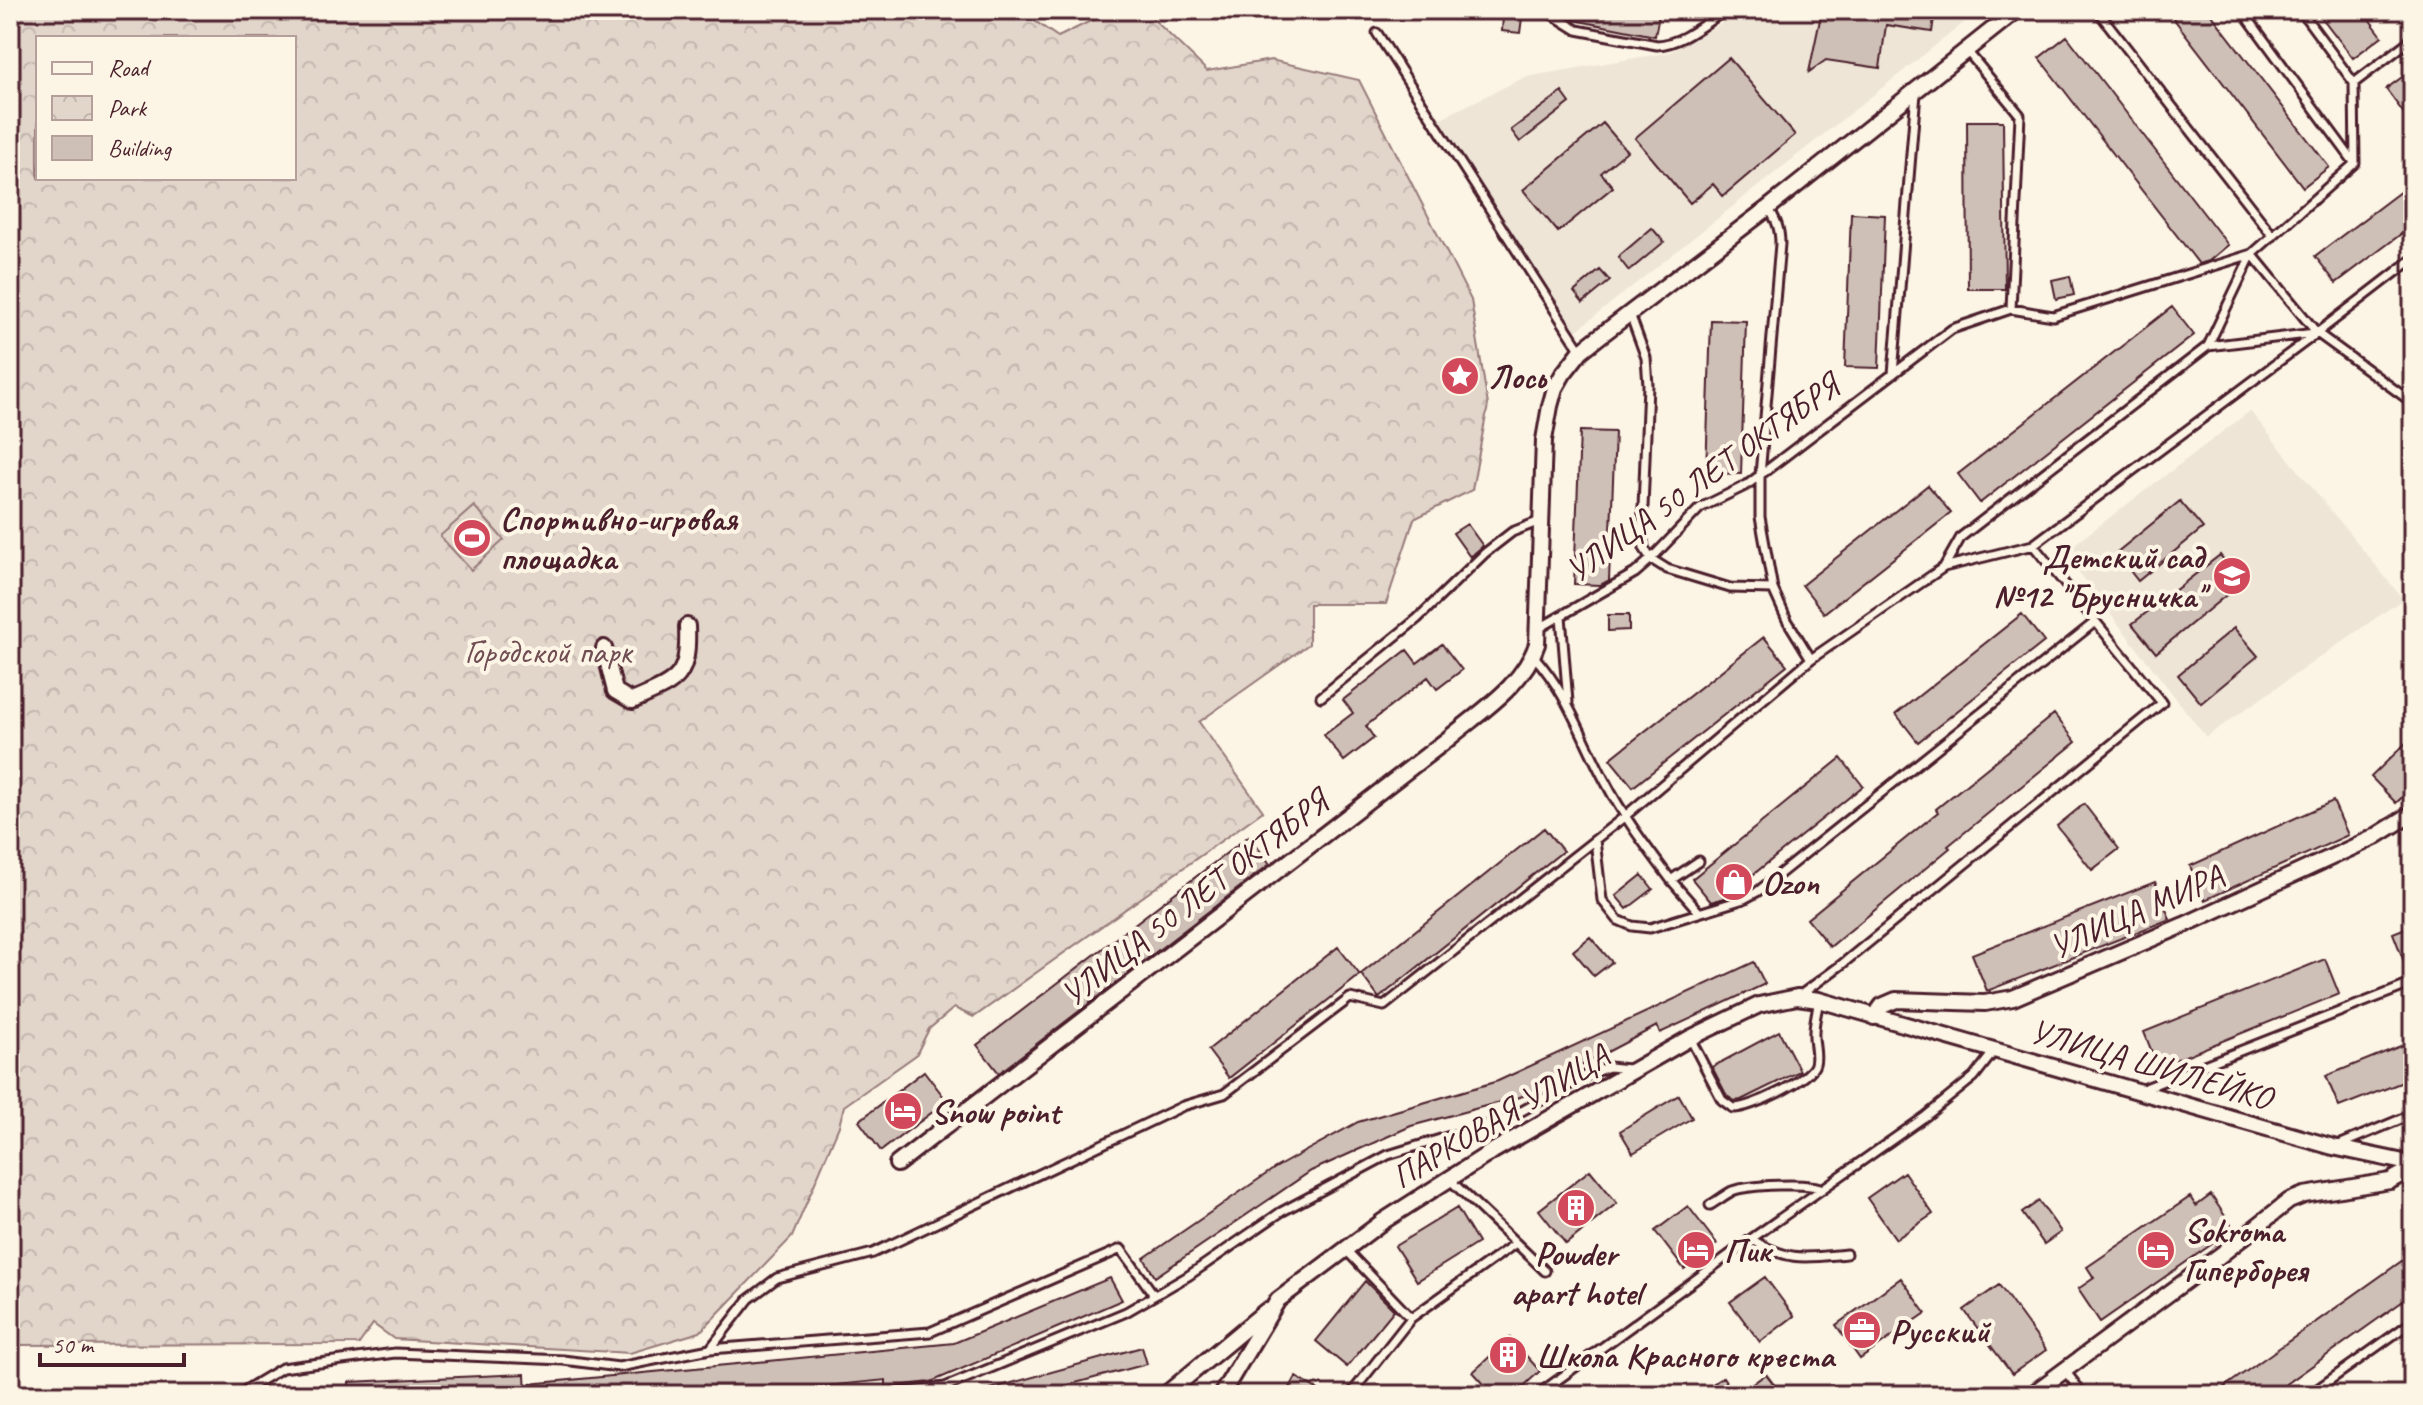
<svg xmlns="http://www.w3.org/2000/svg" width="2423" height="1405" viewBox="0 0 2423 1405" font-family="Caveat,sans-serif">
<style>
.built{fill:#eee5d7}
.park{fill:url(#park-crowns);stroke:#967a7a;stroke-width:2;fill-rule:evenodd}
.pitch{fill:#e2d5ca;stroke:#967a7a;stroke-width:2}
.building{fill:#cfc0b7;stroke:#4a1f2b;stroke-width:2}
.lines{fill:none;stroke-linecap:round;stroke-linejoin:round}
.lane-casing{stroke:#4a1f2b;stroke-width:13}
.street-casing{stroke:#4a1f2b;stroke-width:20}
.lane{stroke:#fcf5e5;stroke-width:7}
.street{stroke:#fcf5e5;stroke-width:14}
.labels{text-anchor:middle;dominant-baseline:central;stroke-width:8;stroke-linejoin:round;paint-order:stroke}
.poi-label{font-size:34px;font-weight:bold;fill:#4a1f2b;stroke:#fcf5e5;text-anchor:start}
.street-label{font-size:34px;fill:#4a1f2b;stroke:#fcf5e5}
.park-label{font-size:34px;fill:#704c53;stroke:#fcf5e5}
</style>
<defs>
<pattern id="park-crowns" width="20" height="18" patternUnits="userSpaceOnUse" patternTransform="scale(2)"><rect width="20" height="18" fill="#e2d5ca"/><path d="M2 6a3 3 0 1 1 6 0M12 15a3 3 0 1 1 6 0" fill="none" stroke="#c3b6ae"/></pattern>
</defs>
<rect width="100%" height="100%" fill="#fcf5e5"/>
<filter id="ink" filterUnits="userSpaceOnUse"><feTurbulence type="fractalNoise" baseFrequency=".0125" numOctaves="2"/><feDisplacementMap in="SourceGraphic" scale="16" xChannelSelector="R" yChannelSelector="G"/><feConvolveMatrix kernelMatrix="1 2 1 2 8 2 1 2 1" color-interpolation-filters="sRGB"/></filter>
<g filter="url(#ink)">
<path class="built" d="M1745,10h235l-409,325 -132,-216 86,-42 145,-25z
M2250,411l153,188 -197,138 -143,-184z"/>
<path class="park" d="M10,10h950l2,3 19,-3h38l39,27 55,-27h31l63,61 64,-11 88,20 112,220 17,105 -16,85 -58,29 -28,85h-77v40l-110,78 64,89 -289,206 -20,-9 -25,21 -13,26 -72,51 -5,20 -47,111 -92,95 -70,21 -236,-14 -21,-15 -14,20 -349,1zM38,38h256v140h-256z"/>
<path class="pitch" d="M474,506l30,34 -33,30 -31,-34z"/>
<path class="building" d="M1560,10h100l-5,26 -81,-16z
M1822,10h113l-3,22 -46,-7 -6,43 -54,-8 -17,12z
M2167,10h41l121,157 -26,20z
M2316,10h46l20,26 -29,22z
M1503,16l19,2 -2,15 -18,-2z
M2067,36l161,209 -19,16 -10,3 -160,-206z
M1729,58l66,77 -72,61 -10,-12 -23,19 -55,-65z
M2413,69v57l-27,-37z
M1562,92l8,11 -50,39 -9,-12z
M1967,121h36l2,168h-37z
M1603,123l24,28 -26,22 12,14 -55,45 -35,-42z
M2413,182v43l-77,58 -21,-27z
M1851,213l34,2 -6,153 -34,-1z
M1652,228l12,14 -35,29 -11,-14z
M1600,270l10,11 -27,22 -9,-11z
M2070,276l4,19 -18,4 -4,-19z
M2172,307l22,28 -214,168 -22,-29z
M1711,320l35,1 -5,153 -35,-1z
M1580,431l35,1 -6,148 -9,5 -26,-1z
M1928,485l23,28 -127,100 -22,-28z
M2180,501l23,27 -65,53 -22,-28z
M1467,524l16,22 -13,11 -17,-24z
M2220,555l22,27 -86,71 -24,-29z
M2022,614l22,28 -126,100 -22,-28z
M1608,615h21v15l-21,1z
M2234,628l24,28 -57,47 -23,-28z
M1764,637l23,28 -154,122 -23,-28z
M1442,644l20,26 -25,19 -9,-12 -62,49 8,12 -30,23 -20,-26 29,-22 -10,-13 64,-50 10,13z
M2054,714l22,28 -128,104 2,2 -120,99 -23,-28 131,-107 -2,-3z
M2413,736v51l-17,16 -25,-26z
M1841,758l22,28 -139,112 -13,4 -19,-23z
M2333,801l15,34 -143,65 -15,-34z
M2084,804l35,45 -27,21 -35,-44z
M1544,828l19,23 -184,147 -18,-24z
M1249,836l21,28 -271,209 -22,-28z
M1642,875l11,14 -26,20 -11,-13z
M2155,882l15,37 -183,72 -15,-37z
M2413,925v52h-3l-17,-44z
M1590,937l22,25 -18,14 -21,-25z
M1338,947l22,28 -131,103 -21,-28z
M2325,959l14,35 -181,73 -14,-35z
M1754,962l11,22 -105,49 -3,-7 -134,70 -112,30 -100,45 -156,106 -11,-19 131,-90 83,-46 140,-41z
M1779,1031l21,40 -59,29 -6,1 -8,-5 -15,-29z
M2413,1041v37l-74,29 -13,-31z
M924,1071l23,30 -66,50 -22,-30z
M1679,1095l13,23 -59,35 -13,-22z
M1590,1170l27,33 -51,41 -27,-34z
M1904,1172l29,42 -37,25 -29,-41z
M2211,1195l24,36 -19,13 -1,-2 -115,80 -22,-33 16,-11 -7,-11 103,-70 6,9z
M2039,1201l22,31 -17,12 -22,-31z
M1688,1206l29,38 -33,25 -29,-38z
M1457,1208l21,35 -61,38 -22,-35z
M2413,1253v41l-142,101h-58z
M1765,1277l29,39 -34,26 -30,-40z
M1110,1278l12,22 -191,82 -45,5v-7l-151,15h-205l-1,-11 425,-41z
M1901,1278l25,35 -66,46 -24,-34z
M1365,1281l29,29 -47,57 -31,-26z
M1999,1285l47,65 -34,24 -48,-64z
M1510,1338l30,33 -26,24h-20l-21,-23z
M1142,1347l5,17 -83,22 1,9h-78l-1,-5z
M525,1374l1,21h-177v-13z
M1766,1374l16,21h-44z
M1296,1377l31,18h-41z
M1723,1377l12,18h-38z"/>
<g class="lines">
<g class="lane-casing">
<path id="lane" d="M1545,10l32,20 80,15c25,-1 48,-22 69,-35
M2097,10l176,226
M2242,10l111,151
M2300,10l54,73
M1377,33l204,318
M1967,51l53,64 -9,194
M1768,208c9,12 12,22 12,36l-20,231v42l13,72 14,31 24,39
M1630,314l16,44 2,27 -6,147 2,16 7,11 16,10 63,19 43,1
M2208,346l107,-13
M1893,374l23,-281
M1944,567l17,-30 247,-191 44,-92 65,79 96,70
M1561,616l7,86
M1538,629l97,-56 16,-14 49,-51 47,-23 205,-156 59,-20 42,7 199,-62 103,-91 -1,-80 59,-45
M1533,655c36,40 48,82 73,128 18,35 42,66 65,97
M1321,697l96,-78 68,-66 27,-21 28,-11
M1595,840l7,60 16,20 14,6 18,2 94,-29 13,-7 338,-270
M1699,912l-28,-32 28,-19
M1799,996l42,-31 321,-262 -129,-158
M1690,1038l32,62 11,8c16,1 78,-28 82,-44 3,-10 -2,-21 -1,-32 0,-10 3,-21 5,-32
M2143,1089l270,-106
M2339,1145l74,-31
M1710,1205c7,-4 15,-10 22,-14 16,-6 77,-9 91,-2
M1751,1239c37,23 54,19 95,15
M1516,1243l29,28
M1346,1250l65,68
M710,1349l220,-17 191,-83 33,46
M2065,1371l19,24
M237,1395l45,-27 113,-15 168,7 56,7 91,-18 39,-50 28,-21 96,-25 310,-147 41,-12 126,-96 34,8 240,-189 187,-158 133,-92 89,-22 284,-212 96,-74
M877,1395l68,-8 181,-75 62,-36 93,-64 107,-57 121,-37 80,-44 20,-7 20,2
M1350,1395l61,-77 105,-75 -67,-64
M1537,1395l214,-156 175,-123 48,-39 21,-27
M2309,1395l104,-74"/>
</g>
<g class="street-casing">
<path id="street" d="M604,648l11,43 17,10c46,-20 57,-22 55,-75
M1874,1017l8,-11 14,-6 89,3 28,-5 171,-73 189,-87 40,-25
M897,1164l551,-425c33,-28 75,-53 89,-95l7,-204 6,-34 5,-18 8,-14 18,-23 19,-15 168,-128 249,-198
M1165,1395l101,-84
M1221,1395l57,-95 104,-78 111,-71 197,-113 69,-33 38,-8 22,3 514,147 80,17
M2031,1395l187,-138 71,-56 15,-6 86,-14 23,-13"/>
</g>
<use href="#lane" class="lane"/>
<use href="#street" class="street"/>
</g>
</g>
<defs>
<g id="sight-disc" transform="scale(2)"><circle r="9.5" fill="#d1495b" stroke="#fcf5e5"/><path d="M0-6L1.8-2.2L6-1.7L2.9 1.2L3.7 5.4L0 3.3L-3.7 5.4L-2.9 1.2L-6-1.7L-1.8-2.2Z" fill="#fff"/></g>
<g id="stadium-disc" transform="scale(2)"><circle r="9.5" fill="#d1495b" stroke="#fcf5e5"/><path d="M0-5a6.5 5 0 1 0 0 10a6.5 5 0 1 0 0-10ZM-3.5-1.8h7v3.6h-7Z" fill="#fff"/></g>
<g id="school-disc" transform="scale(2)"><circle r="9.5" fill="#d1495b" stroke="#fcf5e5"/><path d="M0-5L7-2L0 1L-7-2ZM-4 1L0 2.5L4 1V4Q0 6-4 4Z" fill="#fff"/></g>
<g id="shop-disc" transform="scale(2)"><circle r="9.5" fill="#d1495b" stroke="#fcf5e5"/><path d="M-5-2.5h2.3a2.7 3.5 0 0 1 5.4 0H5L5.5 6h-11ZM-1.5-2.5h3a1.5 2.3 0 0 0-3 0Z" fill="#fff"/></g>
<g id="hotel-disc" transform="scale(2)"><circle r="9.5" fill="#d1495b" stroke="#fcf5e5"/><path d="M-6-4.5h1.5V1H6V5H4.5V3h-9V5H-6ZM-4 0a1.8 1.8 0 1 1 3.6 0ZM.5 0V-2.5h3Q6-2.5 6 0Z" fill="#fff"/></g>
<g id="building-disc" transform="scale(2)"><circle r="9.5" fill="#d1495b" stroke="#fcf5e5"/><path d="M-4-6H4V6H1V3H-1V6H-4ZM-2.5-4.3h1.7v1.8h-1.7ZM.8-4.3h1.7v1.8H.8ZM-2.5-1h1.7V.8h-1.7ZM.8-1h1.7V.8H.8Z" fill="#fff"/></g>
<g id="office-disc" transform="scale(2)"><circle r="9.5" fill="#d1495b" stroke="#fcf5e5"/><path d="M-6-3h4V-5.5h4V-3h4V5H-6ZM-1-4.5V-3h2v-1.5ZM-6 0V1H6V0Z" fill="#fff"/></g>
</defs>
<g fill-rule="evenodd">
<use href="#sight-disc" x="1460" y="376"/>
<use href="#stadium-disc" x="472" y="538"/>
<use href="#school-disc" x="2232" y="576"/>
<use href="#shop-disc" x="1734" y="882"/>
<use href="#hotel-disc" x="903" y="1111"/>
<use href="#building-disc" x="1576" y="1208"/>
<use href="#hotel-disc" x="1696" y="1250"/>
<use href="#hotel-disc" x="2156" y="1250"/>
<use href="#office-disc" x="1862" y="1330"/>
<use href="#building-disc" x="1508" y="1355"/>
</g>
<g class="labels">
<g class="poi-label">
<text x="1488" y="376">Лось</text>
<text x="500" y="518">Спортивно-игровая<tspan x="500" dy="39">площадка</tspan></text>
<text x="2204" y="556" text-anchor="end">Детский сад<tspan x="2204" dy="39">№12 "Брусничка"</tspan></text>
<text x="1762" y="882">Ozon</text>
<text x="931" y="1111">Snow point</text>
<text x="2184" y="1230">Sokroma<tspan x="2184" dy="39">Гиперборея</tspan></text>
<text x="1724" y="1250">Пик</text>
<text x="1576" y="1253" text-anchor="middle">Powder<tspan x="1576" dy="39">apart hotel</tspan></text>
<text x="1890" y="1330">Русский</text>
<text x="1536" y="1355">Школа Красного креста</text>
</g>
<g class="street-label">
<text transform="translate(1702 478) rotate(-36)">УЛИЦА 50 ЛЕТ ОКТЯБРЯ</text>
<text transform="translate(1194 898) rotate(-38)">УЛИЦА 50 ЛЕТ ОКТЯБРЯ</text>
<text transform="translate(2136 911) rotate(-24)">УЛИЦА МИРА</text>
<text transform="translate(2151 1064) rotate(16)">УЛИЦА ШИЛЕЙКО</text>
<text transform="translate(1500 1116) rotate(-31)">ПАРКОВАЯ УЛИЦА</text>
</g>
<g class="park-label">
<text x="548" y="651">Городской парк</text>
</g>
</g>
<rect width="2423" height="1405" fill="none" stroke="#fcf5e5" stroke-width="40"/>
<rect x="20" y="20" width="2383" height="1365" fill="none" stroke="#4a1f2b" stroke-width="3" filter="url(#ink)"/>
<rect x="36" y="36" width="260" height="144" fill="#fcf5e5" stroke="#b59f9b" stroke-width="2"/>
<rect x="52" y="62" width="40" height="12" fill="#fcf5e5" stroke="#b59f9b" stroke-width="2"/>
<text x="108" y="76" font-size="24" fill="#4a1f2b">Road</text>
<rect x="52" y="96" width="40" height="24" fill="url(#park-crowns)" stroke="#b59f9b" stroke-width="2"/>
<text x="108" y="116" font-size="24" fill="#4a1f2b">Park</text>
<rect x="52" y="136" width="40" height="24" fill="#cfc0b7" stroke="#b59f9b" stroke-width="2"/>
<text x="108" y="156" font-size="24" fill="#4a1f2b">Building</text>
<path d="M40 1353v12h144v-12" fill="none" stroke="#4a1f2b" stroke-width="4"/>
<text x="52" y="1353" font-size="24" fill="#4a1f2b" stroke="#fcf5e5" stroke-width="6" paint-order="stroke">50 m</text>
</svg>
